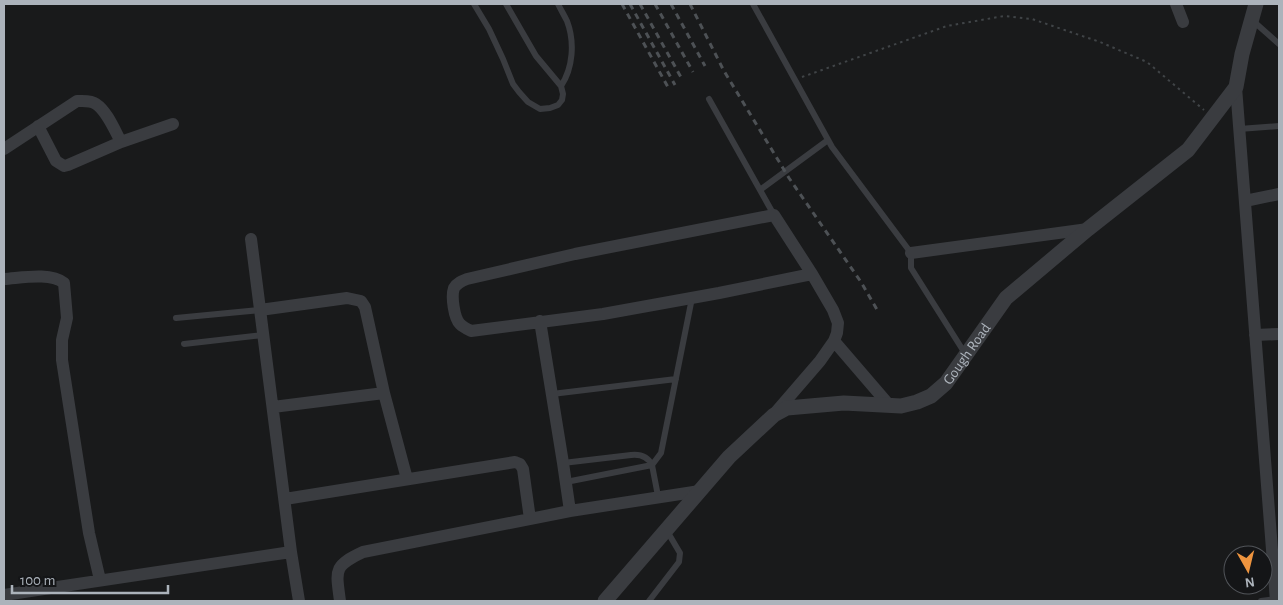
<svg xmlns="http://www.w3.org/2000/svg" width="1283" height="605" viewBox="0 0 1283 605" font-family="'Alegreya Sans',sans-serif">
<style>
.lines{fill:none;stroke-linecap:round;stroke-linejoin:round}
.path{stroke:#404447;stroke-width:2;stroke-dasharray:2.5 4;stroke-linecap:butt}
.service{stroke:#3a3c40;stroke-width:6}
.minor{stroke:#3a3c40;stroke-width:12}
.tertiary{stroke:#3a3c40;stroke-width:15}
.rail{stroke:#4d5155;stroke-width:3;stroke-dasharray:6 5;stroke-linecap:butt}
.labels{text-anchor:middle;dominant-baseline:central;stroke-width:4;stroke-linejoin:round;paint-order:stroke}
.street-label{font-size:15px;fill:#acb3bb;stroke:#141517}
</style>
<rect width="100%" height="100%" fill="#191a1b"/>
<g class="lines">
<path class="path" d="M802,77l145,-51 57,-10 28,3 68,23 47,20 57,48"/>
<path class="service" d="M474,4l15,25 14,30 10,25 6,8 9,10 12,7 10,-1 8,-3 4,-5 1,-6 -2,-8 -25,-30 -30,-52
M558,4c3,6 6,11 9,17 8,21 6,47 -6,65
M753,4l79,143 79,106v15l55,87
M1252,20l27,24
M709,99l65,116
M1239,129l40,-3
M760,190l68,-50
M176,318l84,-8
M184,344l79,-9
M552,394l124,-15
M563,463l68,-8c9,-1 17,2 21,10l6,31
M566,482l86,-17 9,-12 31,-155
M649,601l30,-39 1,-9 -13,-22
M1261,601l15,-2"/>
<path class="minor" d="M1176,4l7,18
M1236,87l40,514
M38,126l18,35 8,5 4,-1 53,-23 52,-18
M4,149l73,-48c6,0 14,-1 19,3 11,7 19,27 25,38
M1245,201l34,-7
M251,239l40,313 8,49
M911,253l177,-24
M4,279c17,-1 46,-7 60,4l3,35 -5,22v20l27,173 11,47
M260,310l87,-12 14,3 4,6 19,86 23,86
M540,321l23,142 7,48
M1255,335l24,-1
M834,341l55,64
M273,407l111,-14
M776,412l44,-51 14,-20 3,-8 1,-10 -5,-13 -21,-36 -38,-59 -199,39 -108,25c-5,2 -10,4 -13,9 -3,8 0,30 6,36 3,3 7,5 11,7l132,-17 116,-21 93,-19
M285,499l230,-37 5,2 3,5 7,50
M4,595l287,-43
M340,601c-4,-31 -7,-35 23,-49l207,-41 130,-20"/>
<path class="tertiary" id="s1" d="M605,601l124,-144 45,-42 13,-7 57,-5 57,3 16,-4 14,-6 15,-13 60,-85 82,-69 100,-79 48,-63 6,-33 14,-50"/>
<path class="rail" d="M622,4l47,85
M630,4l45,81
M640,4l42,75
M655,4l38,68
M671,4l34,62
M690,4l34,67 65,107 72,104 18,31"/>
</g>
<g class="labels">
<g class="street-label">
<text stroke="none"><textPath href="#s1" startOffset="468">Gough Road</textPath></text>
</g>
</g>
<rect width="1283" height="605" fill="none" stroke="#acb3bb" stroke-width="10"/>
<g transform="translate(1248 570) rotate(172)"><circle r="24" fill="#141517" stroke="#515459"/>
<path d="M0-4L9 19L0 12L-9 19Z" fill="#ee943f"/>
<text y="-8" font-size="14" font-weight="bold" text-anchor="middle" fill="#acb3bb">N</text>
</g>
<path d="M12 585v8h156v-8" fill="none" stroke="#acb3bb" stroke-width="2.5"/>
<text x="20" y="585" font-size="15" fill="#acb3bb" stroke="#141517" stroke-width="4" paint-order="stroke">100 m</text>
</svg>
